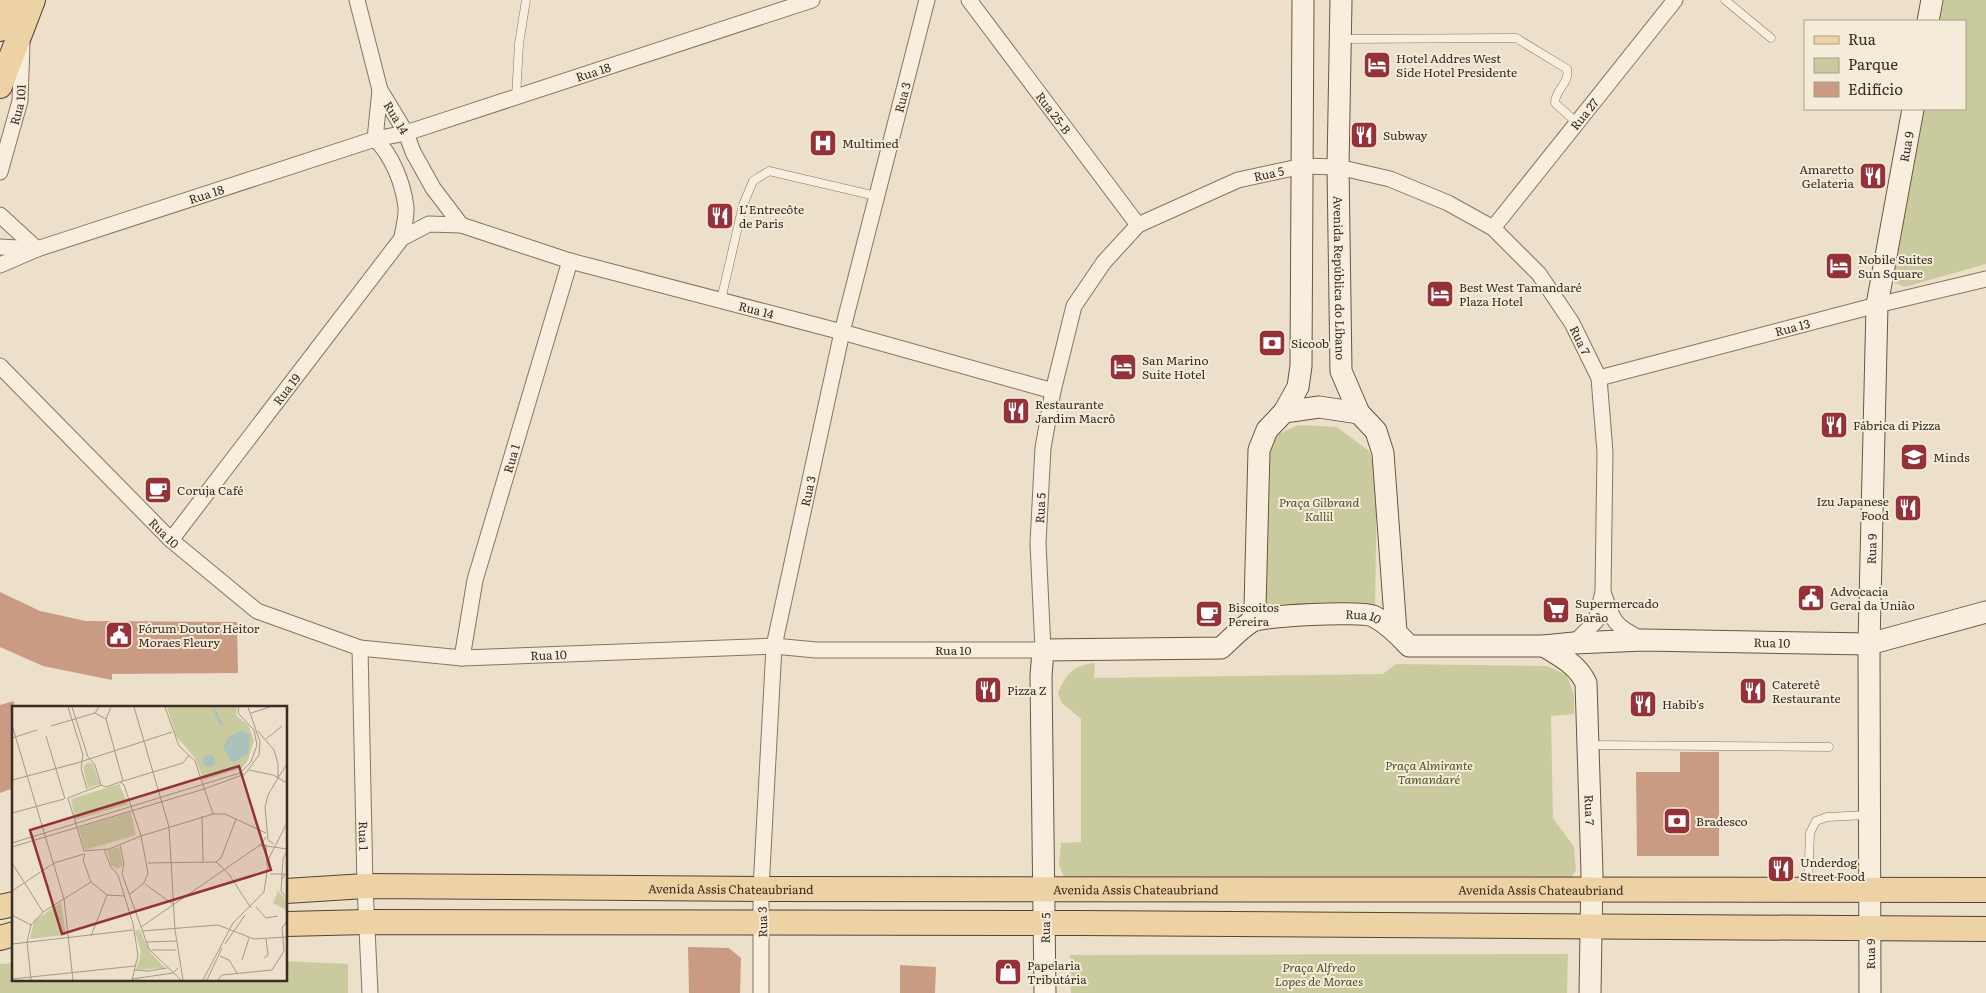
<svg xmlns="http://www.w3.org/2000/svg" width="1986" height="993" viewBox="0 0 1986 993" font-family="Literata,serif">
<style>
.green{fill:#c9cb9e}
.building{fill:#c99b82}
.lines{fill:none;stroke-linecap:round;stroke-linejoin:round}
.lane-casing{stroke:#89735f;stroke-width:9}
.street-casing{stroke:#89735f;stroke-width:17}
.secondary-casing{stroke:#6b5442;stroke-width:23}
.primary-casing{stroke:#574133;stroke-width:26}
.lane{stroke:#f8eedd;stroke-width:8}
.street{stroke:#f8eedd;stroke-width:15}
.secondary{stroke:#f8eedd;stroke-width:21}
.primary{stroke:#edd2a5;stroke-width:24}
.labels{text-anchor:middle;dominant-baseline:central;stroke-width:4;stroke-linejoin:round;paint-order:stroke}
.poi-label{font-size:12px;fill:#3a2c22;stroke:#f5ebd9;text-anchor:start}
.street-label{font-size:12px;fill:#3a2c22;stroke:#f5ebd9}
.park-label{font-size:12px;font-style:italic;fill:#4d5629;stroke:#f5ebd9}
.inset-river{fill:none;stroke:#aac2b9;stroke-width:2.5}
.inset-road{fill:none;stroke:#a59887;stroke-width:1}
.view{fill:#953239;fill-opacity:0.15;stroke:#953239;stroke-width:2.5}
.inset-edge{fill:none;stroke:#3a2c22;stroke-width:2.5}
</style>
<rect width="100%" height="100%" fill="#ede0ca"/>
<path class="green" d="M1944,0h42v264l-81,23 -10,-4 -5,-6 33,-168h42v-88h-25z
M1298,425l39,2 32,24 8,21 -2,140 -94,-7 -21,4 8,-161 11,-14z
M1095,663l-1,15 289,-4 13,-10 151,2 20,9 7,20v19l-23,2 2,102 21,29 2,24 -8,10 -503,-2 -6,-14 2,-22 20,-1v-123l-19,-16 -4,-10c9,-20 14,-27 37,-30z
M1568,954l-1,39h-496l-1,-38z
M286,961l62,3v29h-348v-29l14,-1v16h272z"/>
<path class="building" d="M0,592l40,19 46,10 151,1 1,51 -126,1v6l-69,-14 -43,-19z
M14,701v87l-14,5v-88z
M1680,752h39v104h-82l-1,-84h44z
M688,947l41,1 12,10 -1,35h-51z
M900,965l36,2 -1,26h-35z"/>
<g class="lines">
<g class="lane-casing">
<path id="lane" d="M1725,0l46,38
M1342,39l174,-1 51,31c3,15 -12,20 -12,34l22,20
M516,97l3,-53 7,-44
M721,300l22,-95 10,-24 16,-10 107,25
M1590,745l239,2
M1808,887l2,-54 6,-12 11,-4 40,-2"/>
</g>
<g class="street-casing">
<g id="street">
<path id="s1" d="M357,0l23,90 26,43 7,19 20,36 28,37"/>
<path id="s2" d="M969,0l169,225"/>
<path d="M375,139c17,16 28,44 31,68 1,9 -3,22 -4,31"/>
<path d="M375,139l5,-49"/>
<path id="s3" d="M0,172l20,-71 2,-57"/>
<path d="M0,215l37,34 -37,16"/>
<path id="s4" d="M1493,228l182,-228"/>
<path id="s5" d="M0,247l37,2 338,-110 31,-6 406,-133"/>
<path id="s6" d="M0,366l171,174 86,71 103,37 102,10 312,-12 42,4h227l-5,-107 5,-95 10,-57 21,-85 30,-44 34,-37 100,-45 65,-14 35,1 52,12 58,24 45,25 46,46 33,49 27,55 6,74 -2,140 -7,29 -22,22"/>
<path id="s7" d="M1599,378l278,-73 109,-26"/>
<path id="s8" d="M171,540l231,-302 27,-14 32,1 109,36 272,71 211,59"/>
<path d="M1603,592c10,29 10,33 38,47"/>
<path id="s9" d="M360,648l5,238 5,107"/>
<path id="s10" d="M462,658l13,-78 95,-319"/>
<path id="s11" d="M761,993v-104l13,-243 68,-314 85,-332"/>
</g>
</g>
<g class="secondary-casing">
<g id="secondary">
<path id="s12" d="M1341,0l-3,167 3,204 18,42 17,18 7,22 13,179"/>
<path d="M1928,21l4,-21"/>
<path d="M1284,412l35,-5 40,6"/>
<path d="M1252,621l3,-14 4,-157 8,-20 17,-18 14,-25 3,-21 2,-366"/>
<path id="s13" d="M1544,646c17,11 33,18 42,37l6,190 -2,120"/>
<path id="s14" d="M1045,993l-4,-317 2,-26 178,-2c10,-9 19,-19 30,-26 11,-7 110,-11 122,-6 14,7 26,19 36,30h135l30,-3 70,-3 225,4 117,-32"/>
<path id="s15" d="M1870,993l-1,-349 8,-339 36,-196"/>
</g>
</g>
<g class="primary-casing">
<g id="primary">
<path d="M0,29l9,-29"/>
<path d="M0,86l33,-86"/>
<path id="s16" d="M286,891l79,-5 396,3 1225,1"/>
<path d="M0,907l14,-3"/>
<path d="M286,924l81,-2 712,1 907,6"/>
<path d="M0,938l14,-4"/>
</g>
</g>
<use href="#lane" class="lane"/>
<use href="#street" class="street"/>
<use href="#secondary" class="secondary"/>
<use href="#primary" class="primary"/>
</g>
<defs>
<g id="hotel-square" transform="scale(1.4375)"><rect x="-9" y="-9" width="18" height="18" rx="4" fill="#953239" stroke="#f5ebd9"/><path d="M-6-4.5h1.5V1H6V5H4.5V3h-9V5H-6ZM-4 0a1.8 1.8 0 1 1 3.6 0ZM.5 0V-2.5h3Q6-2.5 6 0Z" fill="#fff"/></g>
<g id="restaurant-square" transform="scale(1.4375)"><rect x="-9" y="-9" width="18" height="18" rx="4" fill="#953239" stroke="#f5ebd9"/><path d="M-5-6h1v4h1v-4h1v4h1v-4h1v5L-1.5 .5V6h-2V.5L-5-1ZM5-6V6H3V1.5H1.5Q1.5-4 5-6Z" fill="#fff"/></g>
<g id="hospital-square" transform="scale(1.4375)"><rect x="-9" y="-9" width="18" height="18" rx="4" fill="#953239" stroke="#f5ebd9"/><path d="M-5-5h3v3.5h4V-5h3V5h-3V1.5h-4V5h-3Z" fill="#fff"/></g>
<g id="bank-square" transform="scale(1.4375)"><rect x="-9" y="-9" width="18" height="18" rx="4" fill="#953239" stroke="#f5ebd9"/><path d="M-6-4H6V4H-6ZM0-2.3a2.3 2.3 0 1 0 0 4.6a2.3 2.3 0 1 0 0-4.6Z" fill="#fff"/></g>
<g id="school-square" transform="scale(1.4375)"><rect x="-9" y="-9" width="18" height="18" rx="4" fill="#953239" stroke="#f5ebd9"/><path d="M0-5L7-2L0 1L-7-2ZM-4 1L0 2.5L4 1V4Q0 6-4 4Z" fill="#fff"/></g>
<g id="cafe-square" transform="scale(1.4375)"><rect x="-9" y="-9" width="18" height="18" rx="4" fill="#953239" stroke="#f5ebd9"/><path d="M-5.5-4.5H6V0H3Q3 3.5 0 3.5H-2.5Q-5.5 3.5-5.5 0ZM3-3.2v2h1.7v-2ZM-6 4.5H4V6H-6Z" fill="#fff"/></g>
<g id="civic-square" transform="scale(1.4375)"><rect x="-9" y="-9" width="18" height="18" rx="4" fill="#953239" stroke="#f5ebd9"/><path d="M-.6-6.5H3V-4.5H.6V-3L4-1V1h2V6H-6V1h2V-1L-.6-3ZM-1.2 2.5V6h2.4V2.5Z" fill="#fff"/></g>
<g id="supermarket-square" transform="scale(1.4375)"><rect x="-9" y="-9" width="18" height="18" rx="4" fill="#953239" stroke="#f5ebd9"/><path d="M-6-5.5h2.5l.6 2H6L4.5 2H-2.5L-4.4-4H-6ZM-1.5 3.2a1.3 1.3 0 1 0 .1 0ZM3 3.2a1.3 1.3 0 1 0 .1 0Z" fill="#fff"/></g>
<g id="shop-square" transform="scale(1.4375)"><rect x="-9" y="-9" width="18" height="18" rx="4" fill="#953239" stroke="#f5ebd9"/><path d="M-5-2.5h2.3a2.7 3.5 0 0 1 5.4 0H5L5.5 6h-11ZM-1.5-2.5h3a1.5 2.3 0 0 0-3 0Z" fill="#fff"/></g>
</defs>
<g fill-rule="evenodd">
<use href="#hotel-square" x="1377" y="65"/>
<use href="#restaurant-square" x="1364" y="135"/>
<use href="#hospital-square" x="823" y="143"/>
<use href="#restaurant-square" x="1873" y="176"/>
<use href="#restaurant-square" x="720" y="216"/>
<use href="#hotel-square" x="1839" y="266"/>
<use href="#hotel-square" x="1440" y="294"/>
<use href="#bank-square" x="1272" y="343"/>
<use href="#hotel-square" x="1123" y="367"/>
<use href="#restaurant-square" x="1016" y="411"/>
<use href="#restaurant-square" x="1834" y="425"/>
<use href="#school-square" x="1914" y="457"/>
<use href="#cafe-square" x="158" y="490"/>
<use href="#restaurant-square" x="1908" y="508"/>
<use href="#civic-square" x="1811" y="598"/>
<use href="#supermarket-square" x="1556" y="610"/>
<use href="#cafe-square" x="1209" y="614"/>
<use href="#civic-square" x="119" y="635"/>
<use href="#restaurant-square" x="988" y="690"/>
<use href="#restaurant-square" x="1753" y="691"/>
<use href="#restaurant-square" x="1643" y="704"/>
<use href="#bank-square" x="1677" y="821"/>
<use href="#restaurant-square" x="1781" y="869"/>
<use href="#shop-square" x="1008" y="972"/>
</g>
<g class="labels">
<g class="poi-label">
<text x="1396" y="58">Hotel Addres West<tspan x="1396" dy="14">Side Hotel Presidente</tspan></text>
<text x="1383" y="135">Subway</text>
<text x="842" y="143">Multimed</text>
<text x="1854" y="169" text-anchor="end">Amaretto<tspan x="1854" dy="14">Gelateria</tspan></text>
<text x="739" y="209">L’Entrecôte<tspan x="739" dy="14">de Paris</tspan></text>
<text x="1858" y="259">Nobile Suites<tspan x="1858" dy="14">Sun Square</tspan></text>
<text x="1459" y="287">Best West Tamandaré<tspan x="1459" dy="14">Plaza Hotel</tspan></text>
<text x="1291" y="343">Sicoob</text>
<text x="1142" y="360">San Marino<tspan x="1142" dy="14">Suite Hotel</tspan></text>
<text x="1035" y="404">Restaurante<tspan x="1035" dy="14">Jardim Macrô</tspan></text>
<text x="1853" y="425">Fábrica di Pizza</text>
<text x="1933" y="457">Minds</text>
<text x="177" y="490">Coruja Café</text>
<text x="1889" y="501" text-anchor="end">Izu Japanese<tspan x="1889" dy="14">Food</tspan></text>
<text x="1830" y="591">Advocacia<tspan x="1830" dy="14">Geral da União</tspan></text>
<text x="1575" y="603">Supermercado<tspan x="1575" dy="14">Barão</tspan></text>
<text x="1228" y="607">Biscoitos<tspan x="1228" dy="14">Pereira</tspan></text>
<text x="138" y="628">Fórum Doutor Heitor<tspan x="138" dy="14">Moraes Fleury</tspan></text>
<text x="1772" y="684">Cateretê<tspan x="1772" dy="14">Restaurante</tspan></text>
<text x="1007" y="690">Pizza Z</text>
<text x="1662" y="704">Habib's</text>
<text x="1696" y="821">Bradesco</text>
<text x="1800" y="862">Underdog<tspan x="1800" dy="14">Street Food</tspan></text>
<text x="1027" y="965">Papelaria<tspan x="1027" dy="14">Tributária</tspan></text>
</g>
<g class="street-label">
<text stroke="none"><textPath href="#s5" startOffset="621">Rua 18</textPath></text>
<text stroke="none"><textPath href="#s11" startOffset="911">Rua 3</textPath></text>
<text stroke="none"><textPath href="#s3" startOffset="70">Rua 101</textPath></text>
<text stroke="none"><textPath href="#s2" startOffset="141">Rua 25-B</textPath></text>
<text stroke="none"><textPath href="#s4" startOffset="146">Rua 27</textPath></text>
<text stroke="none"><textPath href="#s1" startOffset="125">Rua 14</textPath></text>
<text stroke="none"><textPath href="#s15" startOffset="849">Rua 9</textPath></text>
<text stroke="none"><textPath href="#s6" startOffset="1741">Rua 5</textPath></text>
<text stroke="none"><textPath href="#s5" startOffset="215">Rua 18</textPath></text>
<text stroke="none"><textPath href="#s12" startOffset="278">Avenida República do Líbano</textPath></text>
<text stroke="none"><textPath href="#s8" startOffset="750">Rua 14</textPath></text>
<text stroke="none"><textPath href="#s7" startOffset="200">Rua 13</textPath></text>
<text stroke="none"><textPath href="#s6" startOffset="2122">Rua 7</textPath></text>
<text stroke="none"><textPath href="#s8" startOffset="190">Rua 19</textPath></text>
<text stroke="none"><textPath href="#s10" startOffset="206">Rua 1</textPath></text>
<text stroke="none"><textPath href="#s11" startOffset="506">Rua 3</textPath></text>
<text stroke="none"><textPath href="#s6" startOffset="1291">Rua 5</textPath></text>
<text stroke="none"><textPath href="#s6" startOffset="234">Rua 10</textPath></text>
<text stroke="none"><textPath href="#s15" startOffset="444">Rua 9</textPath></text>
<text stroke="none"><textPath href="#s14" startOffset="674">Rua 10</textPath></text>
<text stroke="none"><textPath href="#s14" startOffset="1094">Rua 10</textPath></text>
<text stroke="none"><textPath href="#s6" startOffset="1059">Rua 10</textPath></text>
<text stroke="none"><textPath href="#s6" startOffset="654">Rua 10</textPath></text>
<text stroke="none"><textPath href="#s13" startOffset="184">Rua 7</textPath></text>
<text stroke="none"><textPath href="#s9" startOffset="188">Rua 1</textPath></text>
<text stroke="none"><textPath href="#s16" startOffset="445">Avenida Assis Chateaubriand</textPath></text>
<text stroke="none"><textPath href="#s16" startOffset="850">Avenida Assis Chateaubriand</textPath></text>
<text stroke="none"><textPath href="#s16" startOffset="1255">Avenida Assis Chateaubriand</textPath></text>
<text transform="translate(762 922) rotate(-91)">Rua 3</text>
<text transform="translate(1045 928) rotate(-89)">Rua 5</text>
<text transform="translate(1870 954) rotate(-90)">Rua 9</text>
</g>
<g class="park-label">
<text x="1319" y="502">Praça Gilbrand<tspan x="1319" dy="14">Kallil</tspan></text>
<text x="1429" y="765">Praça Almirante<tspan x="1429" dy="14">Tamandaré</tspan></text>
<text x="1319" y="967">Praça Alfredo<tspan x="1319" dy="14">Lopes de Moraes</tspan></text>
</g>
</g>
<g transform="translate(12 706)">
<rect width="275" height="275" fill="#ede0ca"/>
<path d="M155,1h70l-1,8 12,10 6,15 -6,20 -6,8 -38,12 -10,-23 -18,-21zM76,56l5,2 7,20 -12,4 -5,-21zM107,78l9,20 -53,16 -4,-21zM119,106l5,23 -51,15 -7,-22zM107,141l4,19 -6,3 -6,-4 -4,-15zM266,185l9,10v13l-1,-4 -13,-7zM49,196l5,33 -36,4 4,-18zM127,223l12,24 14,15 -29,2 5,-18 -6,-21z" fill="#c9cb9e"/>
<path d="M230,24l8,5 -2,19 -13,8 -5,-1 -7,-15 6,-9zM191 55a6 6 0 1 1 12 0a6 6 0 1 1-12 0Z" fill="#aac2b9"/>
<path class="inset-river" d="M201,1l9,19"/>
<path class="inset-road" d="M56,1l15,48 -2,13 6,21M60,1l16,50 7,8 6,20M87,1l-4,6 11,6 5,-12M122,1l35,120 6,103 8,50M153,1l14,39 16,15 18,53M239,7l19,-6M94,13l17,62M0,19l52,174 9,81M39,20l44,-13M246,25l16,19 4,14v14l-10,17 -3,12 3,33 6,4M34,30l19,63M0,32l25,-8M254,33l16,-13M237,64l24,5 14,8M266,72l9,-14M0,74l65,-17 95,-31M108,76l63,-19 6,-8M108,76l4,3 17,51 -32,13 -25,2 -16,-53 33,-13 5,2zM0,107l52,-14M190,110l1,45M0,137l228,-70 11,-11 6,-17 -3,-15 -16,-17 1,-6M254,138l1,21M108,139l4,19 -2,10 27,75 32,31M0,141l192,-58 41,-15 14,-19 1,-13 -12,-35M92,143l7,18 7,8 15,49 5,31 -6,25M254,143l-6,-4 6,-8M275,145l-4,8 -2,32 6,8M73,148l-2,6 8,22 16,13 17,1M209,152l15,-39M204,156l12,11 23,35M0,157l31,49M136,157l68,-1 5,-4M258,168h15l-3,5M133,178l29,21M0,185l42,-28 30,-9M118,188l14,-11 4,-10 -7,-37 72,-22h12l41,19M244,201l10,11 12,-2M0,209l19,10M129,221l119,-82 27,4M130,225l76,-6 36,14 33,-2M79,230l16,-41M135,236l29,-1M0,238l121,-14M213,238l20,-29M140,244h24M208,250l9,4 8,13M252,252l4,-3 -2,-16M230,254l7,-22M122,264l15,1 18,-3M260,264l12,-19 -2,-23 5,-7M0,273l123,-13M120,273l41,-6 5,-5M19,274l-4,-38 4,-17 12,-13 48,-30M191,274l30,-57 31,-31 5,-34 18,-35M195,274l15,-32M206,274l4,-5 50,-5"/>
<path class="view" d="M227,60l32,104 -209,64 -32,-104z"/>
<rect width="275" height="275" class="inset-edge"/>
</g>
<rect x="1804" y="20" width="162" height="90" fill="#f5ebd9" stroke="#aa9f90"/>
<rect x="1814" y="36" width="25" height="8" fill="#edd2a5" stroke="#aa9f90"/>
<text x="1848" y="45" font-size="15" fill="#3a2c22">Rua</text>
<rect x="1814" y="58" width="25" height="15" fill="#c9cb9e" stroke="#aa9f90"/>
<text x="1848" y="70" font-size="15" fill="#3a2c22">Parque</text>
<rect x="1814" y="82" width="25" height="15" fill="#c99b82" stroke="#aa9f90"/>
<text x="1848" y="95" font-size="15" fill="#3a2c22">Edifício</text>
</svg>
